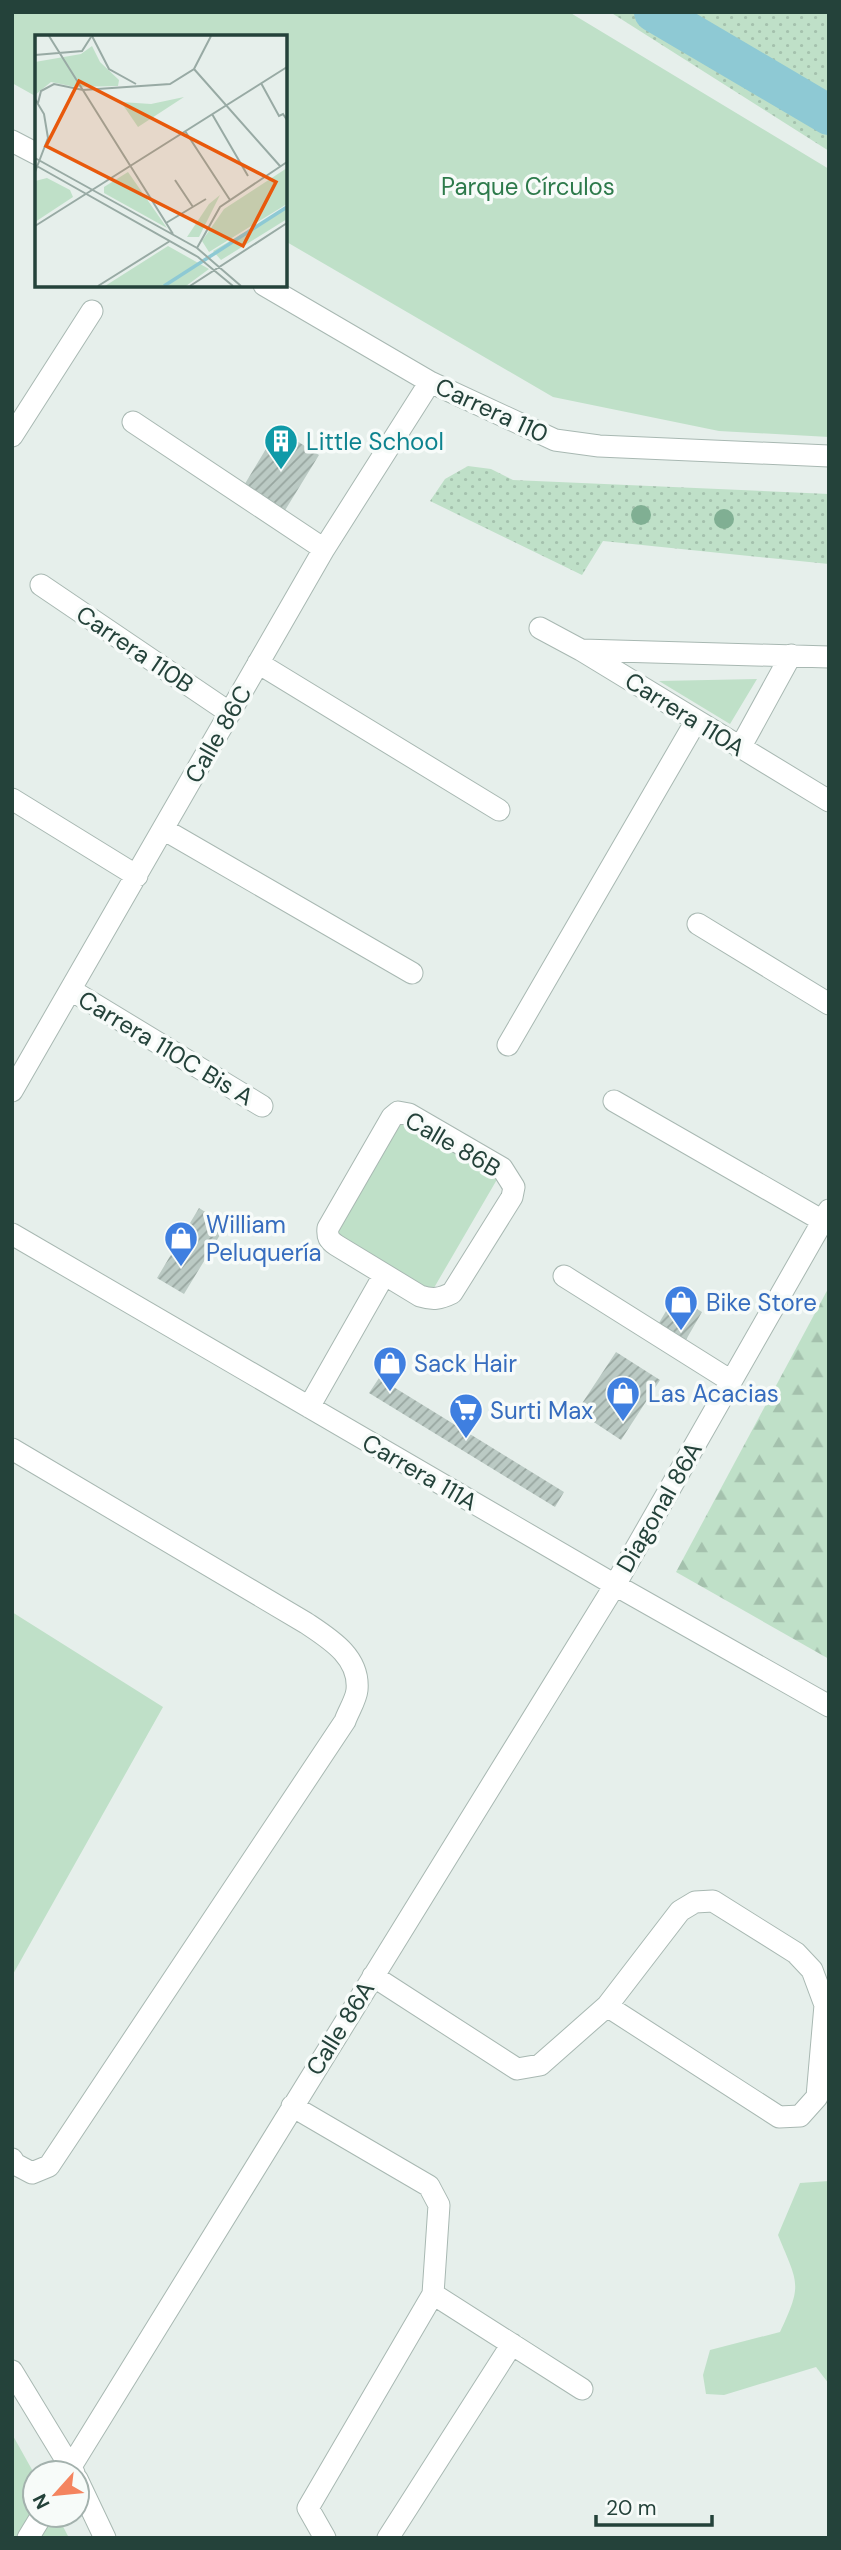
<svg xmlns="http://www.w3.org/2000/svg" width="841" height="2550" viewBox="0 0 841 2550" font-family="'DM Sans',sans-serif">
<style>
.grass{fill:url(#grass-dots)}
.forest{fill:url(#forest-firs)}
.green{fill:#bfe0c8}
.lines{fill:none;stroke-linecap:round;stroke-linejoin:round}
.canal{stroke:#8ec9d4;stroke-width:40}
.building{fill:url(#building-hatch)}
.minor-casing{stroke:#a8b8b2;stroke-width:23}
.minor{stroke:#fff;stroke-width:21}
.tree{fill:#80af93}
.labels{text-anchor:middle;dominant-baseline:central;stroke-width:7;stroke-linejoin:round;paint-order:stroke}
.park-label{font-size:24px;fill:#2d7a4b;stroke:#f7fbf9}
.street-label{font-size:24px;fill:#24423a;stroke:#f7fbf9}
.culture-label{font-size:24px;fill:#0d838f;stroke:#f7fbf9;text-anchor:start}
.shop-label{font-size:24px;fill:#366cbe;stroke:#f7fbf9;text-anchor:start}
.inset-river{fill:none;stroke:#8ec9d4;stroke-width:3.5}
.inset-road{fill:none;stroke:#98aaa4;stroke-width:2}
.view{fill:#e8590c;fill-opacity:0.15;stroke:#e8590c;stroke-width:3.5}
.inset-edge{fill:none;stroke:#24423a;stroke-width:3.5}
</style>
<defs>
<pattern id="grass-dots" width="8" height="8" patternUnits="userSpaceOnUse" patternTransform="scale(1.75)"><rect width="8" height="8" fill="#bfe0c8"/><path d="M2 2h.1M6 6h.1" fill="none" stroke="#a4c1ad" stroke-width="1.8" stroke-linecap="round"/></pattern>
<pattern id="forest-firs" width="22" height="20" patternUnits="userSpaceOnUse" patternTransform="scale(1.75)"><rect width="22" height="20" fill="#bfe0c8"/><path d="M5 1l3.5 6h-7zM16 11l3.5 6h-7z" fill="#a4c1ad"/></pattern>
<pattern id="building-hatch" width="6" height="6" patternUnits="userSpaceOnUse" patternTransform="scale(1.75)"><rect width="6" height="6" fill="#bbcac4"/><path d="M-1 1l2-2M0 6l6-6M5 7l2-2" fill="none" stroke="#98a6a0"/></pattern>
</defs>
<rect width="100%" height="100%" fill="#e6efeb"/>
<path class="grass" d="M610,12h219v139z
M468,466l23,3 22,11 316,14v70l-226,-23 -21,34 -152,-74 15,-22z"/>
<path class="forest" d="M829,1287v372l-153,-87z"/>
<path class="green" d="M12,12h557l260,157v268l-110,-6 -166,-34 -268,-156v-204h-248v60l-25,-14z
M757,679l-27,45 -71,-43z
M402,1114l97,62 -68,117 -98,-60z
M12,1612l151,95 -151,269z
M829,2181v203l-13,-17 -92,28 -18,-1 -3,-19 7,-25 70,-18c23,-49 18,-48 -2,-97l22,-52z
M12,2434l23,41v40h22l12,23h-57z"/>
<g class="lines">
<path class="canal" d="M654,12l175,103"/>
</g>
<path class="building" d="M278,429l41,26 -35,57 -41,-25z
M199,1208l27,17 -42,69 -27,-16z
M675,1296l27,16 -19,33 -27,-17z
M616,1352l44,28 -39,60 -44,-29z
M379,1378l185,114 -9,15 -186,-114z"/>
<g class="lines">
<g class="minor-casing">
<path id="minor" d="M12,141l25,13
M264,285l166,97 125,58 44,6 230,10
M133,422l191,127
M12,436l80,-125
M41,585l189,128
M540,628l41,22 248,151
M582,650l247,7
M258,663l241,147
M740,748l51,-93
M12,799l125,77
M163,829l249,144
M698,924l131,80
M71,990l191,116
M508,1045l188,-324
M12,1091l312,-542 106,-167
M614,1101l209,120
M398,1112l11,2 93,54 12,19 -2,10 -60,96c-12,6 -19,7 -32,3l-84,-51c-7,-5 -9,-8 -8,-17l64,-111z
M12,1234l603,351 214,121
M564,1276l167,105
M309,1407l75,-132
M12,1449l294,174c24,16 54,34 51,67 -1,10 -9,22 -12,31l-296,445 -17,7 -17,-9 -3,-5
M373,1976l144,93 23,-4 67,-59 73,-95 15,-9 18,-1 83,52 16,17 13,35 -8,92 -17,19 -21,1 -172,-111
M292,2106l137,80 10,19 -6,89 -125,214 17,30
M433,2294l149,95
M12,2371l62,102
M67,2473l548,-888 214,-375
M77,2479l28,59
M28,2538l14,-23
M388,2538l124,-194"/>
</g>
<use href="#minor" class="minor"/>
</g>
<g class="tree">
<circle cx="641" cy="515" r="10"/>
<circle cx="724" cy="519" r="10"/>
</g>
<defs>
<g id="building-pin" transform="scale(1.75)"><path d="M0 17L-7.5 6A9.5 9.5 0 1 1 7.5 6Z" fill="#0f9aa8" stroke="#f7fbf9"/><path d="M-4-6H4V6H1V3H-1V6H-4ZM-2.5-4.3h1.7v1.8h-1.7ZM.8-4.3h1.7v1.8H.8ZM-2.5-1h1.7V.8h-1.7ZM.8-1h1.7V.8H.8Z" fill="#fff"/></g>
<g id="shop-pin" transform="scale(1.75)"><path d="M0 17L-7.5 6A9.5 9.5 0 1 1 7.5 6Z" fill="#3f7fe0" stroke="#f7fbf9"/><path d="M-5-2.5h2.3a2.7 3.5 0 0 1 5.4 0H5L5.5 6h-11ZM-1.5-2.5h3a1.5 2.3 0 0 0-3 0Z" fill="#fff"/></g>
<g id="supermarket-pin" transform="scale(1.75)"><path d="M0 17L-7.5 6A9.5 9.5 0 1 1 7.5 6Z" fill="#3f7fe0" stroke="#f7fbf9"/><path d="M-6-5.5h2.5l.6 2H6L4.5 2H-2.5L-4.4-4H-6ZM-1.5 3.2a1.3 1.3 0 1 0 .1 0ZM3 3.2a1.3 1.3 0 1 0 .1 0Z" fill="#fff"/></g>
</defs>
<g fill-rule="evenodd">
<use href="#building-pin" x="281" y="441"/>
<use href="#shop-pin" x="181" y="1238"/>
<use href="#shop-pin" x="681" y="1302"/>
<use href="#shop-pin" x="390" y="1363"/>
<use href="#shop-pin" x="623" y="1393"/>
<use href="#supermarket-pin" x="466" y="1410"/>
</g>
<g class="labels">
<g class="park-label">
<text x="528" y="186">Parque Círculos</text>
</g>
<g class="street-label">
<text transform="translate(492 410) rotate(25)">Carrera 110</text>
<text transform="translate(135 649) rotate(34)">Carrera 110B</text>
<text transform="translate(685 714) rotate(32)">Carrera 110A</text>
<text transform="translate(218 734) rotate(-60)">Calle 86C</text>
<text transform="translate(166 1048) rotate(31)">Carrera 110C Bis A</text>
<text transform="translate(453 1144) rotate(30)">Calle 86B</text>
<text transform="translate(420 1472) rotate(30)">Carrera 111A</text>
<text transform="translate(659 1507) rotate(-60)">Diagonal 86A</text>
<text transform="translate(340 2028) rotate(-58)">Calle 86A</text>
</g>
<g class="culture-label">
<text x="306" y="441">Little School</text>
</g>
<g class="shop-label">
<text x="206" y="1224">William<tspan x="206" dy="28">Peluquería</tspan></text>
<text x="706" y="1302">Bike Store</text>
<text x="414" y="1363">Sack Hair</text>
<text x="648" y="1393">Las Acacias</text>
<text x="490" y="1410">Surti Max</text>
</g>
</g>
<g transform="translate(35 35)">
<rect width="252" height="252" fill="#e6efeb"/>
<path d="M185,160l-21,42h-12l22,-33zM252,172v12l-66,41 -8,-9z" fill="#bfe0c8"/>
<path d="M93,137l39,56 -63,-35v-6z" fill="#bfe0c8"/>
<path d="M57,11l8,16 19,18 -1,6 -43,1 -24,-5 -16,13v-33l46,-8zM149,62l-46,30 -17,-25 30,2zM252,133v36l-78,48 -7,-11 22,-32zM12,143l23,12 3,7 -38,25v-41zM133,211l41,23 -23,17h-81z" fill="#bfe0c8"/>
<path class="inset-river" d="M129,251l123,-79"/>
<path class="inset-road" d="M14,1l124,198M57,1l17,33 27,15M0,20l47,-4 9,-14M159,34l86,97M226,48l18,33 4,-2 4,6M0,64l9,15 4,24 -13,34M3,68l3,-12 13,-7 29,6 87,-6 24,-15 17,-33M177,79l36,62M150,96l45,69M0,123l162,90 44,38M0,130l163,92 35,29M140,145l18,27M131,188l40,-24M0,191l252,-159M162,213l23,-41 67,-45M63,251l72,-45M155,251l97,-63"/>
<path class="view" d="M44,46l197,101 -33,64 -197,-100z"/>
<rect width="252" height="252" class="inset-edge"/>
</g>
<rect width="841" height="2550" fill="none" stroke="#24423a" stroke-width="28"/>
<g transform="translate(56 2494) rotate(243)"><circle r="33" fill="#f7fbf9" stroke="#a3b1ad" stroke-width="2"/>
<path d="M0-5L12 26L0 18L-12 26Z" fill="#f4845f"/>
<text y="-10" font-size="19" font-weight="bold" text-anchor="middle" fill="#24423a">N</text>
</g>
<path d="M596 2515v10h116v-10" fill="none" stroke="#24423a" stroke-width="3.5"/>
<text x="606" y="2515" font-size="21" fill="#24423a" stroke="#f7fbf9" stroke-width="5" paint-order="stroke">20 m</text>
</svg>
